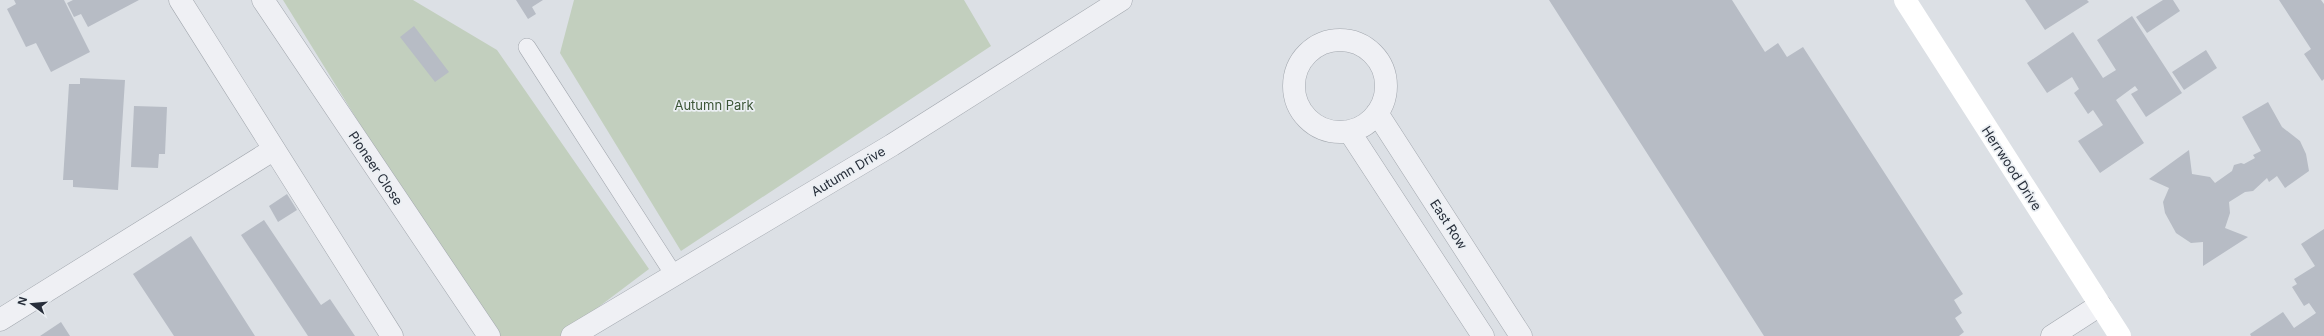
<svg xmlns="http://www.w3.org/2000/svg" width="2324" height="336" viewBox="0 0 2324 336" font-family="Inter,sans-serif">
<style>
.green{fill:#c2cfbe}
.building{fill:#b7bcc5}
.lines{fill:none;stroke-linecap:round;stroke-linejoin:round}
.lane-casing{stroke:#a2a7ae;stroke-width:18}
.street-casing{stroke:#a2a7ae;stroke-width:23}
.lane{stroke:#eff0f4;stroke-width:17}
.street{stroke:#eff0f4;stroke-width:22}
.secondary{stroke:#fff;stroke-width:22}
.labels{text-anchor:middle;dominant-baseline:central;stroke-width:3.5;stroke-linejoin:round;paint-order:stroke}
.park-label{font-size:13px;fill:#3b5536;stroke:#ebeff3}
.street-label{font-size:13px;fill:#272e3a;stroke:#ebeff3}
</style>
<rect width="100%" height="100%" fill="#dce0e5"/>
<path class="green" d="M283,0h130l84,50 152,219 -89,67h-69z
M574,0h390l27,46 -310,205 -121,-198z"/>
<path class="building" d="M14,0h50l26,52 -39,20 -15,-29 -10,4 -19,-38 9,-5z
M73,0h66l-51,27 -7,-13 -7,3 -7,-14z
M516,0h27l-11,7 4,7 -8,5z
M1549,0h183l33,52 13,-9 9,14 16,-10 160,247 -9,6 8,13 -7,5 9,14 -5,4h-195z
M2025,0h62l2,2 -44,28z
M2163,0h10l7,11 -33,22 -11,-16z
M2279,0h42l3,4v75l-2,2 -18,-27 7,-5z
M2132,16l50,77 -36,24 -15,-23 7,-4 -3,-4 -19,14 28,43 -44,30 -22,-32 25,-16 -10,-15 -5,4 -14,-21 5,-4 -7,-12 -25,16 -20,-30 46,-31 30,46 13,-8 -19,-30z
M414,26l35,46 -14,10 -35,-45z
M2206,50l11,18 -33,22 -12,-18z
M80,78l45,2 -7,110 -45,-3v-7h-10l6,-96h11z
M2268,102l14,25 18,14 6,13 3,17 -24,17 -8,-12 -8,6 -2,-4 -14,13 -8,1 -16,10 1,11 -5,15 23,9 -45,29v-24l-12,1 -15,-10 -11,-20 -2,-11 6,-14 -20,-9 40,-29 3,24 18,3 5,6 17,-12 2,-6 7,-2 3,1 11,-6 -2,-3 8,-4 -19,-34z
M134,106l33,1 -2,47h-6l-1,14 -27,-1z
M287,194l10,16 -19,12 -9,-16z
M264,220l57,85 9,-6 25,37h-47l-67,-101z
M2324,229v107h-73l-1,-2 33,-22 11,16 22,-15 -7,-10 -5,3 -12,-19 5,-3 -3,-5 21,-13 -14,-22z
M191,236l64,100h-81l-41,-62z
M61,322l9,14h-30z"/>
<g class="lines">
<g class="lane-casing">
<path id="lane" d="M527,47l147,228"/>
</g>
<g class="street-casing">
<path id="street" d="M180,0l212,336
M263,0l226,336
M1294 86a46 46 0 1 1 92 0a46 46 0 1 1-92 0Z
M1377,113l144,223
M1349,131l134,205
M0,320l273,-170
M572,336l320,-191 229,-145
M2052,336l48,-31"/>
</g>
<use href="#lane" class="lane"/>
<use href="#street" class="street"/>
<path class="secondary" d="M1905,0l215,336"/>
</g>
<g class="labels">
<g class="park-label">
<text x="714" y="105">Autumn Park</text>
</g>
<g class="street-label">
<text transform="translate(376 168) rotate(56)">Pioneer Close</text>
<text transform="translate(2012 168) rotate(57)">Herrwood Drive</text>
<text transform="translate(848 171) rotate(-31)">Autumn Drive</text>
<text transform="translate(1449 224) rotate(57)">East Row</text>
</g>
</g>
<g transform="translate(32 304) rotate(286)" stroke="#ebeff3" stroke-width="3" paint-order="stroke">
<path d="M0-3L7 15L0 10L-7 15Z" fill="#272e3a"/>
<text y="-6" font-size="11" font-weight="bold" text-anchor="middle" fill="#272e3a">N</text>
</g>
</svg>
